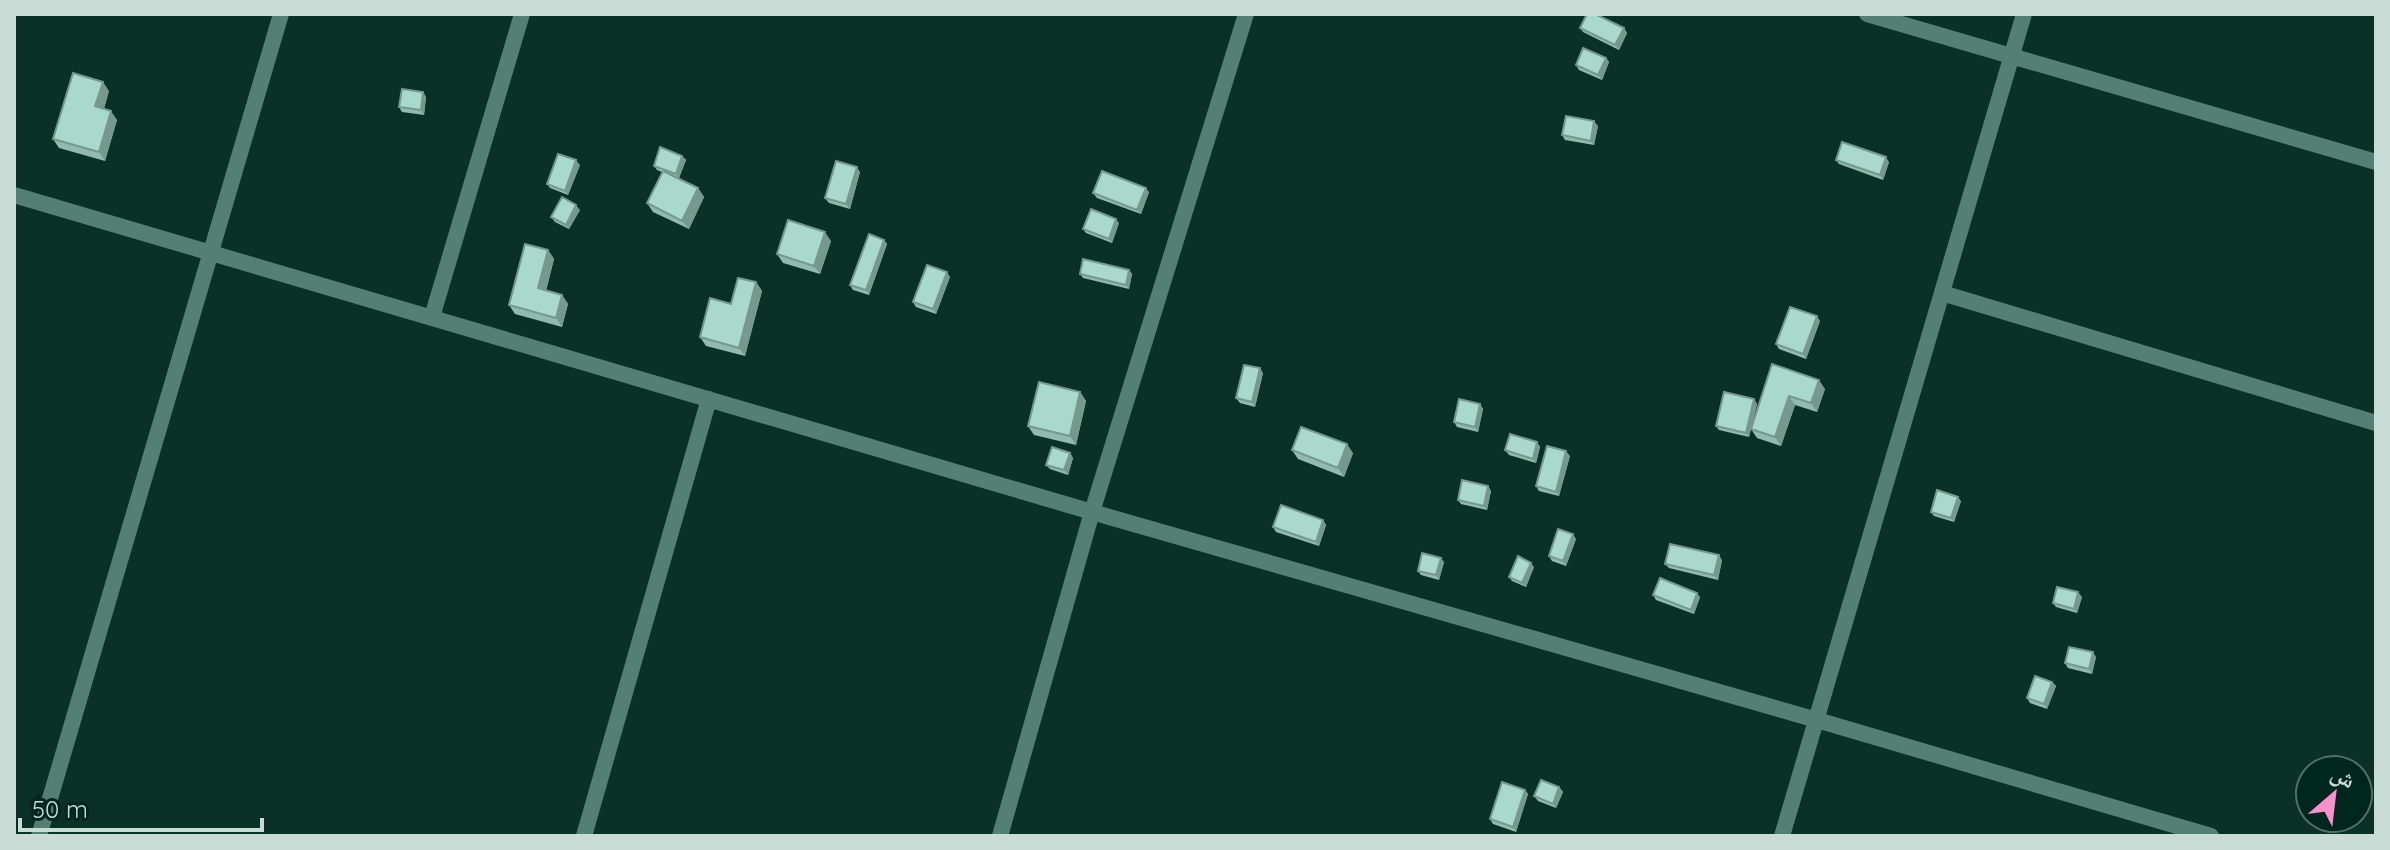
<svg xmlns="http://www.w3.org/2000/svg" width="2390" height="850" viewBox="0 0 2390 850" font-family="Quicksand,'Noto Naskh Arabic',sans-serif">
<style>
.lines{fill:none;stroke-linecap:round;stroke-linejoin:round}
.minor{stroke:#548073;stroke-width:16}
.wall{fill:#90bbae}
.shaded-wall{fill:#76988d}
.building{fill:#a8d9ca;stroke:#76988d;stroke-width:2}
</style>
<rect width="100%" height="100%" fill="#0a3027"/>
<g class="lines">
<path class="minor" d="M1867,14l509,148
M14,195l1078,317 725,208 394,116
M1942,293l434,130
M432,317l90,-303
M39,836l242,-822
M584,836l125,-437
M1000,836l92,-324 154,-498
M1782,836l242,-822"/>
</g>
<path class="wall" d="M1580,28h44l3,5 -8,17 -36,-18z
M1606,58l3,4 -7,18 -23,-10 -3,-5z
M109,91l-5,18 13,11 -12,41 -46,-13 -6,-9z
M423,92l3,5 -2,18 -22,-3 -3,-5z
M1598,126l-4,19 -29,-5 -3,-5z
M682,156l4,4 -7,18 19,10 6,9 -15,32 -36,-17 -6,-9 15,-31 -5,-2 -3,-4z
M1836,160l53,2 -6,18 -44,-16z
M580,165l-12,30 -18,-7 -3,-4z
M860,172l-10,37 -21,-6 -4,-5z
M1149,192l-8,22 -44,-16 -4,-5z
M580,210l-11,19 -14,-7 -4,-5z
M1119,223l-7,20 -26,-10 -3,-4z
M884,240l3,4 -18,51 -16,-5 -3,-5z
M831,241l-11,33 -37,-11 -6,-9z
M548,250l6,9 -8,32 16,4 6,9 -6,23 -47,-13 -6,-9z
M1129,270l3,4 -3,15 -46,-11 -3,-4z
M950,277l-14,37 -20,-7 -3,-5z
M756,282l6,9 -17,65 -39,-10 -6,-9 31,-33z
M1820,321l-14,38 -27,-10 -3,-5z
M1772,364l53,25 -8,23 -22,-7 -14,41 -24,-8 -6,-9 -2,8 -30,-7 -3,-4 38,-27 3,5 -5,22z
M1263,373l-8,34 -15,-4 -4,-5z
M1080,392l6,9 -10,44 -42,-10 -6,-9z
M1480,404l3,5 -5,23 -21,-5 -3,-5z
M1537,442l3,5 -4,16 -27,-8 -4,-5z
M1292,450l61,3 -9,24 -46,-18z
M1070,453l3,5 -5,17 -18,-6 -4,-4z
M1570,456l-11,40 -20,-5 -3,-5z
M1488,486l3,5 -4,19 -26,-6 -3,-4z
M1961,501l-7,21 -20,-6 -3,-4z
M1323,520l3,5 -7,21 -43,-14 -3,-5z
M1576,539l-10,27 -14,-5 -3,-5z
M1722,560l-4,20 -49,-12 -4,-4z
M1444,562l-5,18 -18,-5 -3,-4z
M1534,567l-8,20 -14,-6 -3,-4z
M1653,595l47,2 -6,17 -38,-14z
M2082,597l-5,16 -21,-6 -3,-4z
M2096,657l-4,17 -24,-6 -3,-5z
M2052,682l4,4 -9,23 -17,-6 -3,-5z
M1559,787l4,5 -7,16 -18,-7 -4,-5z
M1525,790l3,4 -12,38 -23,-8 -3,-5z"/>
<path class="shaded-wall" d="M1624,28l3,5 -8,17 -4,-5z
M1606,58l3,4 -7,18 -4,-5z
M103,82l6,9 -7,24 -7,-9z
M423,92l3,5 -2,18 -3,-5z
M111,111l6,9 -12,41 -6,-9z
M1594,121l4,5 -4,19 -3,-4z
M682,156l4,4 -7,18 -3,-4z
M1886,157l3,5 -6,18 -3,-5z
M576,160l4,5 -12,30 -3,-4z
M857,167l3,5 -10,37 -4,-5z
M698,188l6,9 -15,32 -7,-8z
M1146,188l3,4 -8,22 -4,-4z
M576,205l4,5 -11,19 -3,-4z
M1116,219l3,4 -7,20 -3,-4z
M825,232l6,9 -11,33 -6,-8z
M884,240l3,4 -18,51 -3,-5z
M548,250l6,9 -10,38 -6,-9z
M1129,270l3,4 -3,15 -3,-4z
M947,272l3,5 -14,37 -3,-5z
M756,282l6,9 -17,65 -6,-8z
M562,295l6,9 -6,23 -6,-9z
M1817,316l3,5 -14,38 -3,-5z
M1260,368l3,5 -8,34 -3,-5z
M1819,380l6,9 -8,23 -6,-9z
M1080,392l6,9 -10,44 -6,-9z
M1789,396l6,9 -14,41 -6,-9z
M1754,399l3,5 -8,33 -3,-4z
M1480,404l3,5 -5,23 -3,-5z
M1537,442l3,5 -4,16 -3,-4z
M1347,444l6,9 -9,24 -6,-9z
M1566,451l4,5 -11,40 -3,-4z
M1070,453l3,5 -5,17 -4,-5z
M1488,486l3,5 -4,19 -3,-4z
M1958,497l3,4 -7,21 -3,-4z
M1323,520l3,5 -7,21 -3,-4z
M1573,534l3,5 -10,27 -3,-5z
M1719,555l3,5 -4,20 -4,-5z
M1441,558l3,4 -5,18 -3,-5z
M1531,563l3,4 -8,20 -4,-4z
M2078,592l4,5 -5,16 -3,-4z
M1697,593l3,4 -6,17 -3,-4z
M2093,652l3,5 -4,17 -3,-5z
M2052,682l4,4 -9,23 -3,-5z
M1559,787l4,5 -7,16 -3,-4z
M1525,790l3,4 -12,38 -3,-5z"/>
<path class="building" d="M1587,14h8l29,14 -9,17 -35,-17z
M1583,48l23,10 -8,17 -22,-10z
M73,73l30,9 -8,24 16,5 -12,41 -46,-13z
M402,89l21,3 -2,18 -22,-3z
M1566,116l28,5 -3,20 -29,-6z
M1842,142l44,15 -6,18 -44,-15z
M660,147l22,9 -6,18 -22,-8z
M558,154l18,6 -11,31 -18,-7z
M836,161l21,6 -11,37 -21,-6z
M663,171l35,17 -16,33 -35,-18z
M1102,171l44,17 -9,22 -44,-17z
M562,197l14,8 -10,20 -15,-8z
M1091,209l25,10 -7,20 -26,-10z
M788,220l37,12 -11,34 -37,-12z
M869,234l15,6 -18,50 -16,-5z
M525,244l23,6 -10,38 24,7 -6,23 -47,-13z
M1083,259l46,11 -3,15 -46,-11z
M927,265l20,7 -14,37 -20,-7z
M738,278l18,4 -17,66 -39,-11 10,-39 21,6z
M1790,307l27,9 -14,38 -27,-10z
M1772,364l47,16 -8,23 -22,-7 -14,41 -24,-8z
M1244,365l16,3 -8,34 -16,-4z
M1039,382l41,10 -10,44 -42,-10z
M1724,392l30,7 -8,34 -30,-7z
M1459,399l21,5 -5,23 -21,-5z
M1301,427l46,17 -9,24 -46,-18z
M1510,434l27,8 -4,17 -28,-9z
M1547,446l19,5 -10,41 -20,-6z
M1052,447l18,6 -6,17 -18,-5z
M1462,480l26,6 -4,20 -26,-6z
M1937,490l21,7 -7,21 -20,-6z
M1281,505l42,15 -7,22 -43,-15z
M1558,529l15,5 -10,27 -14,-5z
M1670,544l49,11 -5,20 -49,-11z
M1422,553l19,5 -5,17 -18,-4z
M1518,556l13,7 -9,20 -13,-6z
M1660,578l37,15 -6,17 -38,-15z
M2057,587l21,5 -4,17 -21,-6z
M2069,647l24,5 -4,17 -24,-6z
M2035,676l17,6 -8,22 -17,-6z
M1541,780l18,7 -6,17 -19,-8z
M1502,782l23,8 -12,37 -23,-8z"/>
<rect width="2390" height="850" fill="none" stroke="#c8dcd6" stroke-width="32"/>
<g transform="translate(2334 794) rotate(28)"><circle r="38" fill="#00261e" stroke="#506f68" stroke-width="2"/>
<path d="M0-6L14 30L0 20L-14 30Z" fill="#f790cd"/>
<text y="-12" font-size="22" font-weight="bold" text-anchor="middle" fill="#c8dcd6">ش</text>
</g>
<path d="M20 818v12h242v-12" fill="none" stroke="#c8dcd6" stroke-width="4"/>
<text x="32" y="818" font-size="24" fill="#c8dcd6" stroke="#00261e" stroke-width="6" paint-order="stroke">50 m</text>
</svg>
